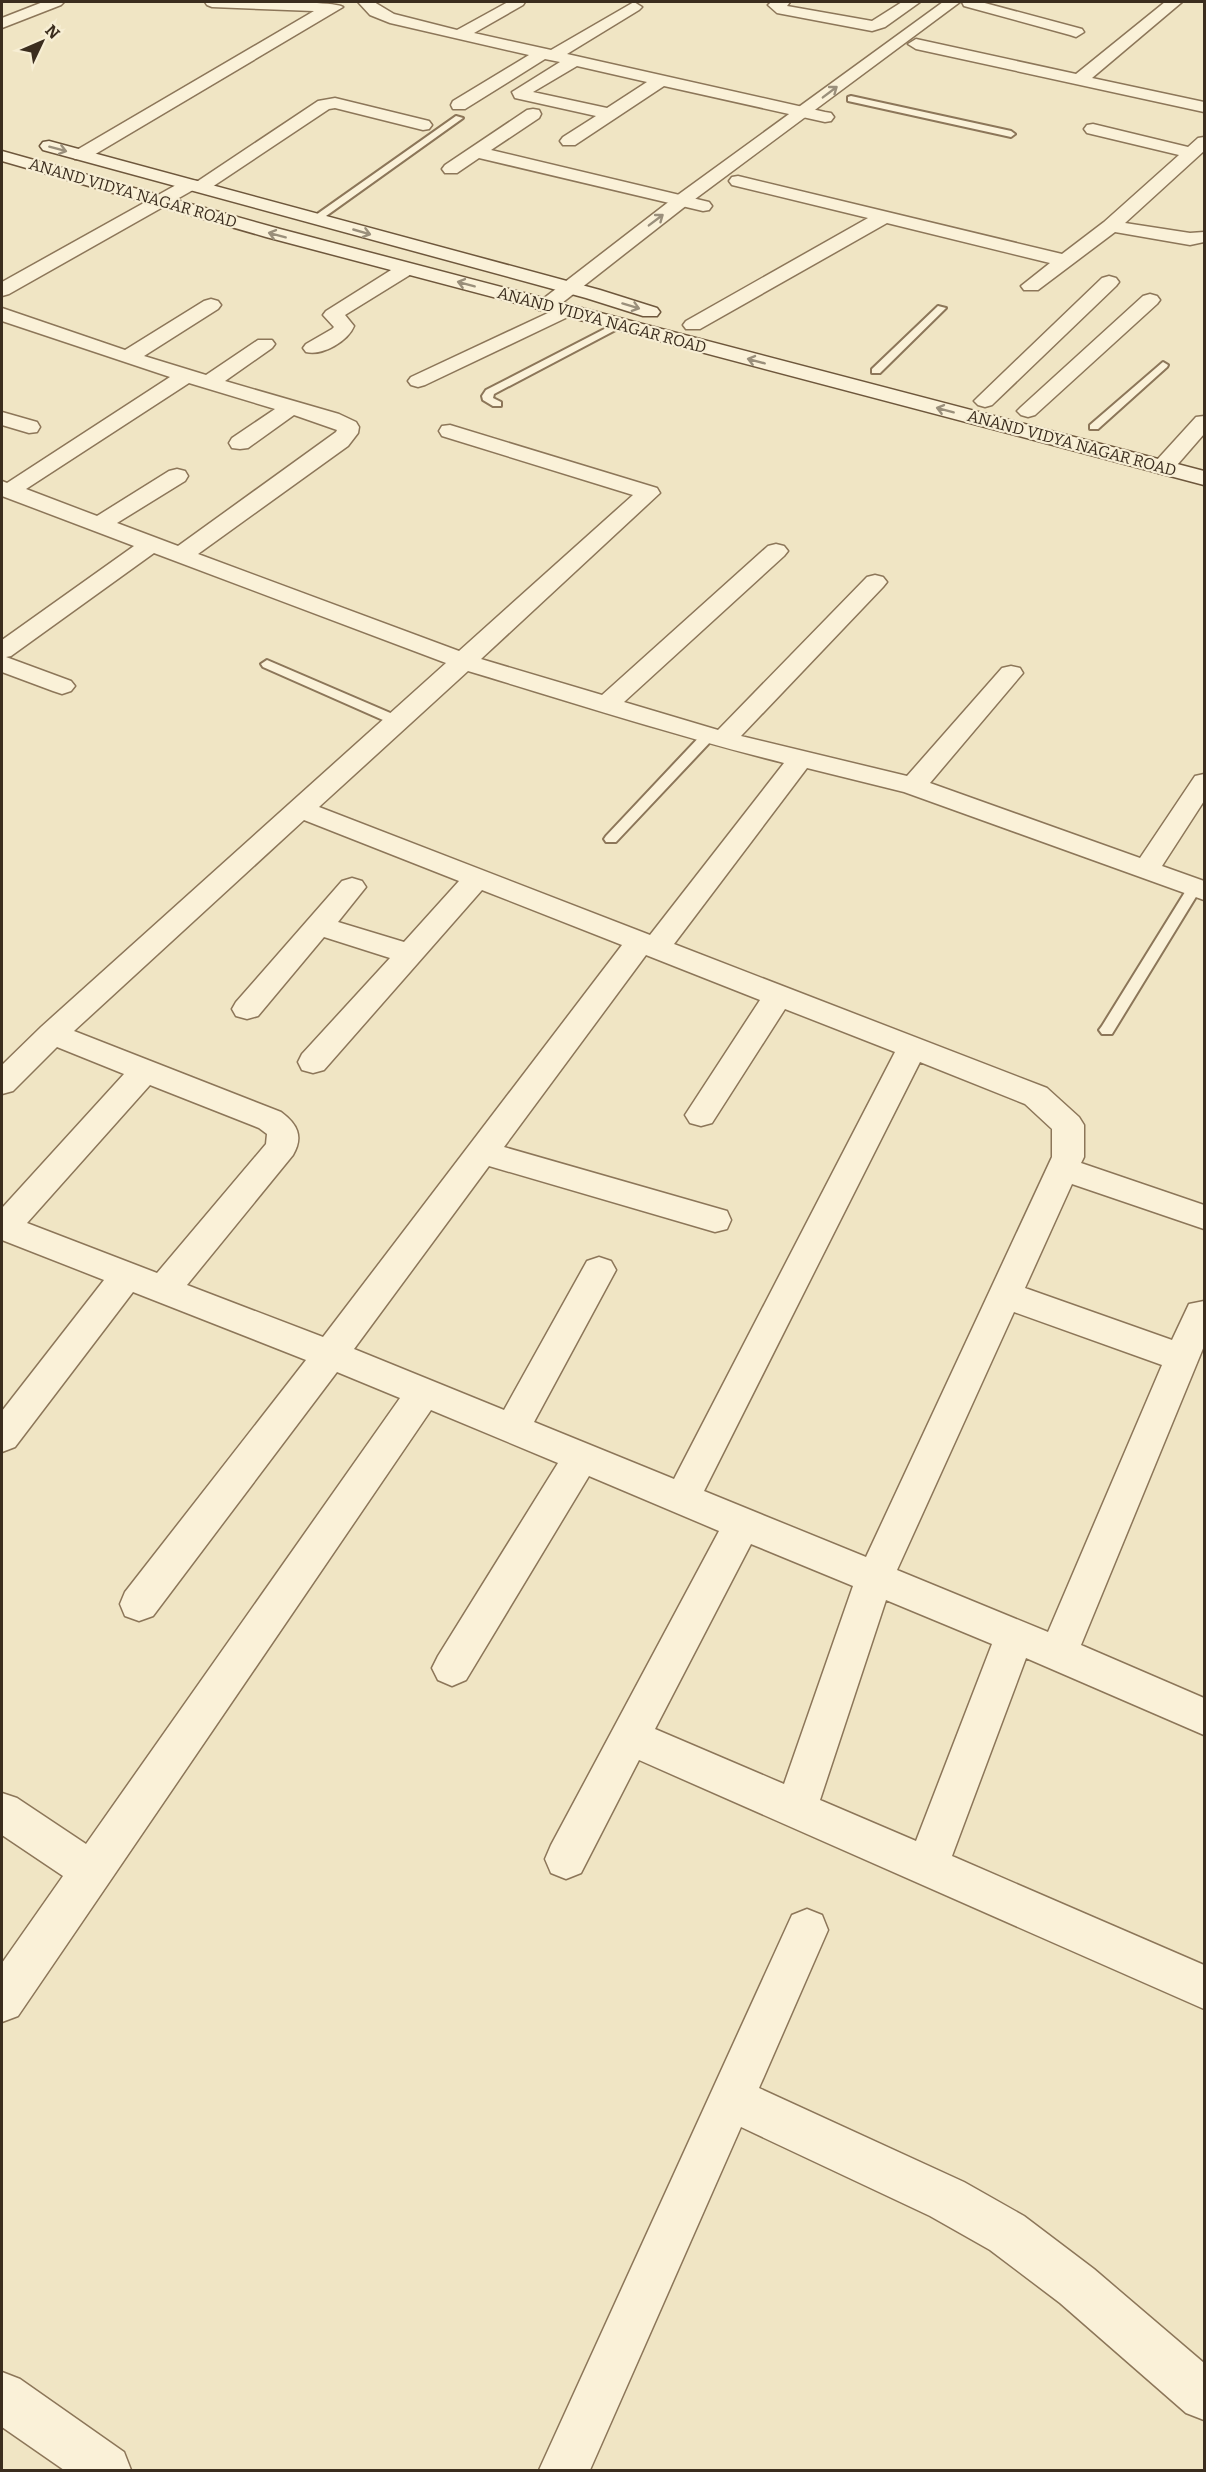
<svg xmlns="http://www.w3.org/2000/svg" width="1206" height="2472" viewBox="0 0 1206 2472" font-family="Bitter,serif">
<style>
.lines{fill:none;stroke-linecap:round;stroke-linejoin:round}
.service-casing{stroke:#8c7659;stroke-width:4}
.minor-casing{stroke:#8c7659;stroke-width:3}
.tertiary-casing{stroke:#8c7659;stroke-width:3}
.secondary-casing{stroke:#6e573c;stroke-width:3}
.service{fill:#faf1d8;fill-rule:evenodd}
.minor{fill:#faf1d8;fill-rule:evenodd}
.tertiary{fill:#faf1d8;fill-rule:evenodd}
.secondary{fill:#faf1d8;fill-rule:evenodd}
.oneway{stroke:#9a8f7b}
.labels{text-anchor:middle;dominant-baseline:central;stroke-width:4.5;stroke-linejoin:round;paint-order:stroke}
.far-street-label{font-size:16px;fill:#3b2d1e;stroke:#f7eed4}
</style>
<rect width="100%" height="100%" fill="#f0e5c4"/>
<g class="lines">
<g class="service-casing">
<path id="service" d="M851,96l160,35 4,3 -4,3 -163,-36v-4z
M456,116l7,2 -144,103h-6v-4z
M938,306l8,2 -66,65h-8v-4z
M616,323l9,2 -131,69 -1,4 8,4v4h-8l-10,-6 -1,-4 4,-6z
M1163,362l5,3 -1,2 -69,62h-8v-4z
M267,660l135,58 1,3 -1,3h-10l-129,-57 -2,-3z
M708,732l5,1 1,3 -1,3 -97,103h-10l-2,-3 2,-3 97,-103z
M1195,883l7,4 -90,147h-10l-3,-4 3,-4 88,-142z"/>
</g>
<g class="minor-casing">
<path id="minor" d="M43,2h21l-3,3 -59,23v-10z
M205,2c19,0 130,-2 138,5l-256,152h-12l-3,-4 3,-4 239,-140 -102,-4 -5,-2z
M358,2h16l20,12 63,16 51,-28h17l-2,3 -49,28 77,17 83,-48 8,5 -3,3 -72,44 258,58 6,1 3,4 -3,4 -6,1 -161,-36 -89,59h-12l-3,-4 3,-4 33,-21 -81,-18 -3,-6 48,-30 -15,-3 -80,50h-12l-2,-4 2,-4 76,-46 -139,-32 -20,-8zM577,66l70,16 -40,26 -74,-16z
M771,2h19l-3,4 85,15 30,-19h18l-35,25 -13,4 -95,-18 -9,-8z
M962,2h19l101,27 2,3 -8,5 -6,-2 -106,-29z
M1165,2h17l-90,76 112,24v10l-288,-63 -8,-5 8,-5 160,35z
M335,98l94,23 3,4 -3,4 -6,1 -88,-22 -6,1 -123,82 -6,1 -7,-2 -184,104 -7,2v-14l183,-102 13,1 120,-80z
M533,109l6,1 2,4 -2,4 -48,32 218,52 3,4 -3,4 -6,1 -224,-53 -22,15h-12l-3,-4 3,-4 82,-55z
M1093,124l95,23 10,-9 6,-1v14l-79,72 65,10 14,-1v10l-14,3 -75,-13 -77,58h-14l-3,-4 29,-23 -163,-40 -187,106h-14l-3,-4 3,-4 182,-103 -136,-33 -3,-4 3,-4 6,-1 324,78 42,-32 75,-67 -92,-22 -3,-4 3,-4z
M406,263l7,2 3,4 -3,4 -68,42 9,11c-6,15 -31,30 -48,26l-3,-4 3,-4 26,-15 2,-2 -11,-12 3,-4 73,-46z
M1109,276l7,2 3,4 -3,4 -124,119 -7,2 -7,-2 -4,-4 4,-4 124,-119z
M1150,294l7,2 3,4 -3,4 -122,111 -7,2 -7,-2 -4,-4 4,-4 122,-111z
M211,299l7,2 3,4 -3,4 -74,47 62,19 52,-35h14l3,4 -3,4 -47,33 114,33 17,8 3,5 -1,6 -10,13 -150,108 261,97 174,-156 -191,-59 -3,-5 3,-5 8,-1 207,63 3,5 -179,166 121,36 166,-149 8,-2 8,2 4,5 -4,5 -160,146 94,28 149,-153 8,-2 8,2 4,5 -4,5 -142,149 166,40 95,-108 9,-2 9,2 3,5 -93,110 210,75 55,-82 9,-2v27l-42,65 42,15v19l-300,-108 -97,-24 -133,176 373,144 32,29 5,8v32l-3,6 123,42v24l-132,-45 -47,104 147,52 17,-36 15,-3v45l-123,299 123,53v37l-178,-77 -74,198 252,109v44l-565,-249 -58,113 -15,6 -15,-6 -6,-14 6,-14 168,-314 -130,-55 -123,204 -14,6 -14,-6 -6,-12 6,-12 120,-193 -127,-53 -413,606 -16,6v-59l61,-87 -61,-41v-42l15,5 69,46 314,-446 -63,-26 -184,244 -14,5 -14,-5 -5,-12 5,-12 181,-232 -173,-68 -118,155 -13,5v-41l102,-131 -102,-40v-32l122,-134 -67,-27 -44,44 -11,3v-29l39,-38 405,-364 -292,-110 -143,103 -5,1 65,24 4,5 -4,5 -9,3 -9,-3 -51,-19v-32l132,-94 -132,-50v-15l5,2 163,-106 -168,-56v-13l123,42 79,-49zM189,383l86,26 -43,29 -3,5 3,5 8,1 8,-1 46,-33 43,15 -1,2 -158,114 -61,-23 68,-42 3,-5 -3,-5 -8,-2 -8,2 -72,45 -71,-27zM468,671c106,32 209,65 316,92l-134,172 -331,-128zM304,820l155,61 -55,61 -66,-20 28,-35 -4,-6 -10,-3 -10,3 -106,121 -4,7 4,7 11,3 11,-3 66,-79 66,21 -88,96 -4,8 4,8 11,3 11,-3 158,-180 140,55 -299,392 -136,-52 106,-130c11,-19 4,-31 -12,-43l-207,-81zM646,955l114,45 -75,115 5,8 11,3 11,-3 73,-114 110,43 -221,427 -140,-57 82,-152 -5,-9 -12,-4 -12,4 -83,149 -150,-61 135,-183 226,66 12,-3 4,-9 -4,-9 -223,-64zM920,1062l105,42 27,25v28l-186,400 -162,-66zM150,1085l109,43 8,6 -1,10 -109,129 -130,-50zM1014,1312l148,53 -114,267 -151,-62zM751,1544l102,42 -69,198 -129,-55zM886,1600l106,44 -76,197 -96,-41z
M565,305l7,2 3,4 -3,4 -147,70 -7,2 -7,-2 -3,-4 3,-4z
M2,412l35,10 3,5 -3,5 -8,1 -27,-8z
M1204,416v18l-33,38 -8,2 -8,-2 -3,-5 3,-5 41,-45z
M807,1909l15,6 6,15 -69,158 205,94 60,34 70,53 110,94v57l-18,-7 -126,-110 -70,-53 -60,-34 -189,-89 -151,343h-51l253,-555z
M2,2372l18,7 104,73 7,18h-67l-62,-43z"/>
</g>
<g class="tertiary-casing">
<path id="tertiary" d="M943,2h17l-273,203 -134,105h-14l-3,-4 3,-4 136,-105z"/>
</g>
<g class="secondary-casing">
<path id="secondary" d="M49,141l551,149 57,18 3,4 -3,4h-14l-57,-18 -543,-148 -3,-4 3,-4z
M2,151l278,78 924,242v14l-938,-248 -264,-76z"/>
</g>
<use href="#service" class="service"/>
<use href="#minor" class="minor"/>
<use href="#tertiary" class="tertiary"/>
<use href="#secondary" class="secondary"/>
</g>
<defs><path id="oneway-shaft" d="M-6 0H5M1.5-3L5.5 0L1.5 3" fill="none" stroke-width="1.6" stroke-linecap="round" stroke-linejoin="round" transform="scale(1.5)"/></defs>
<g class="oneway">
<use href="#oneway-shaft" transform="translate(830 92) rotate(-37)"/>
<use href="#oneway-shaft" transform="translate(58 149) rotate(15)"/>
<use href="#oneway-shaft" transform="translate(656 220) rotate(-37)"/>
<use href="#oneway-shaft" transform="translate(362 232) rotate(16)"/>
<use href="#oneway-shaft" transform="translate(277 235) rotate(-165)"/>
<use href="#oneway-shaft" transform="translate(466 284) rotate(-165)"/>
<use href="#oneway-shaft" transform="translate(631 306) rotate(17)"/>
<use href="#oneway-shaft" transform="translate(756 361) rotate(-165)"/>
<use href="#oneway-shaft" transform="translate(945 410) rotate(-165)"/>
</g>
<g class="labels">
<g class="far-street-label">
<text transform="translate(133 193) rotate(16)">ANAND VIDYA NAGAR ROAD</text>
<text transform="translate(602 320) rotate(15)">ANAND VIDYA NAGAR ROAD</text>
<text transform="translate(1072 443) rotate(15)">ANAND VIDYA NAGAR ROAD</text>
</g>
</g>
<rect width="1206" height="2472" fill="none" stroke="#3b2d1e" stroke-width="6"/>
<g transform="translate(42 42) rotate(46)" stroke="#f7eed4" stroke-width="4.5" paint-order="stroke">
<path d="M0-4.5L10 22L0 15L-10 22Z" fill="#3b2d1e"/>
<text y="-9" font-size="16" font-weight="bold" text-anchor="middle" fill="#3b2d1e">N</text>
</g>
</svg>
